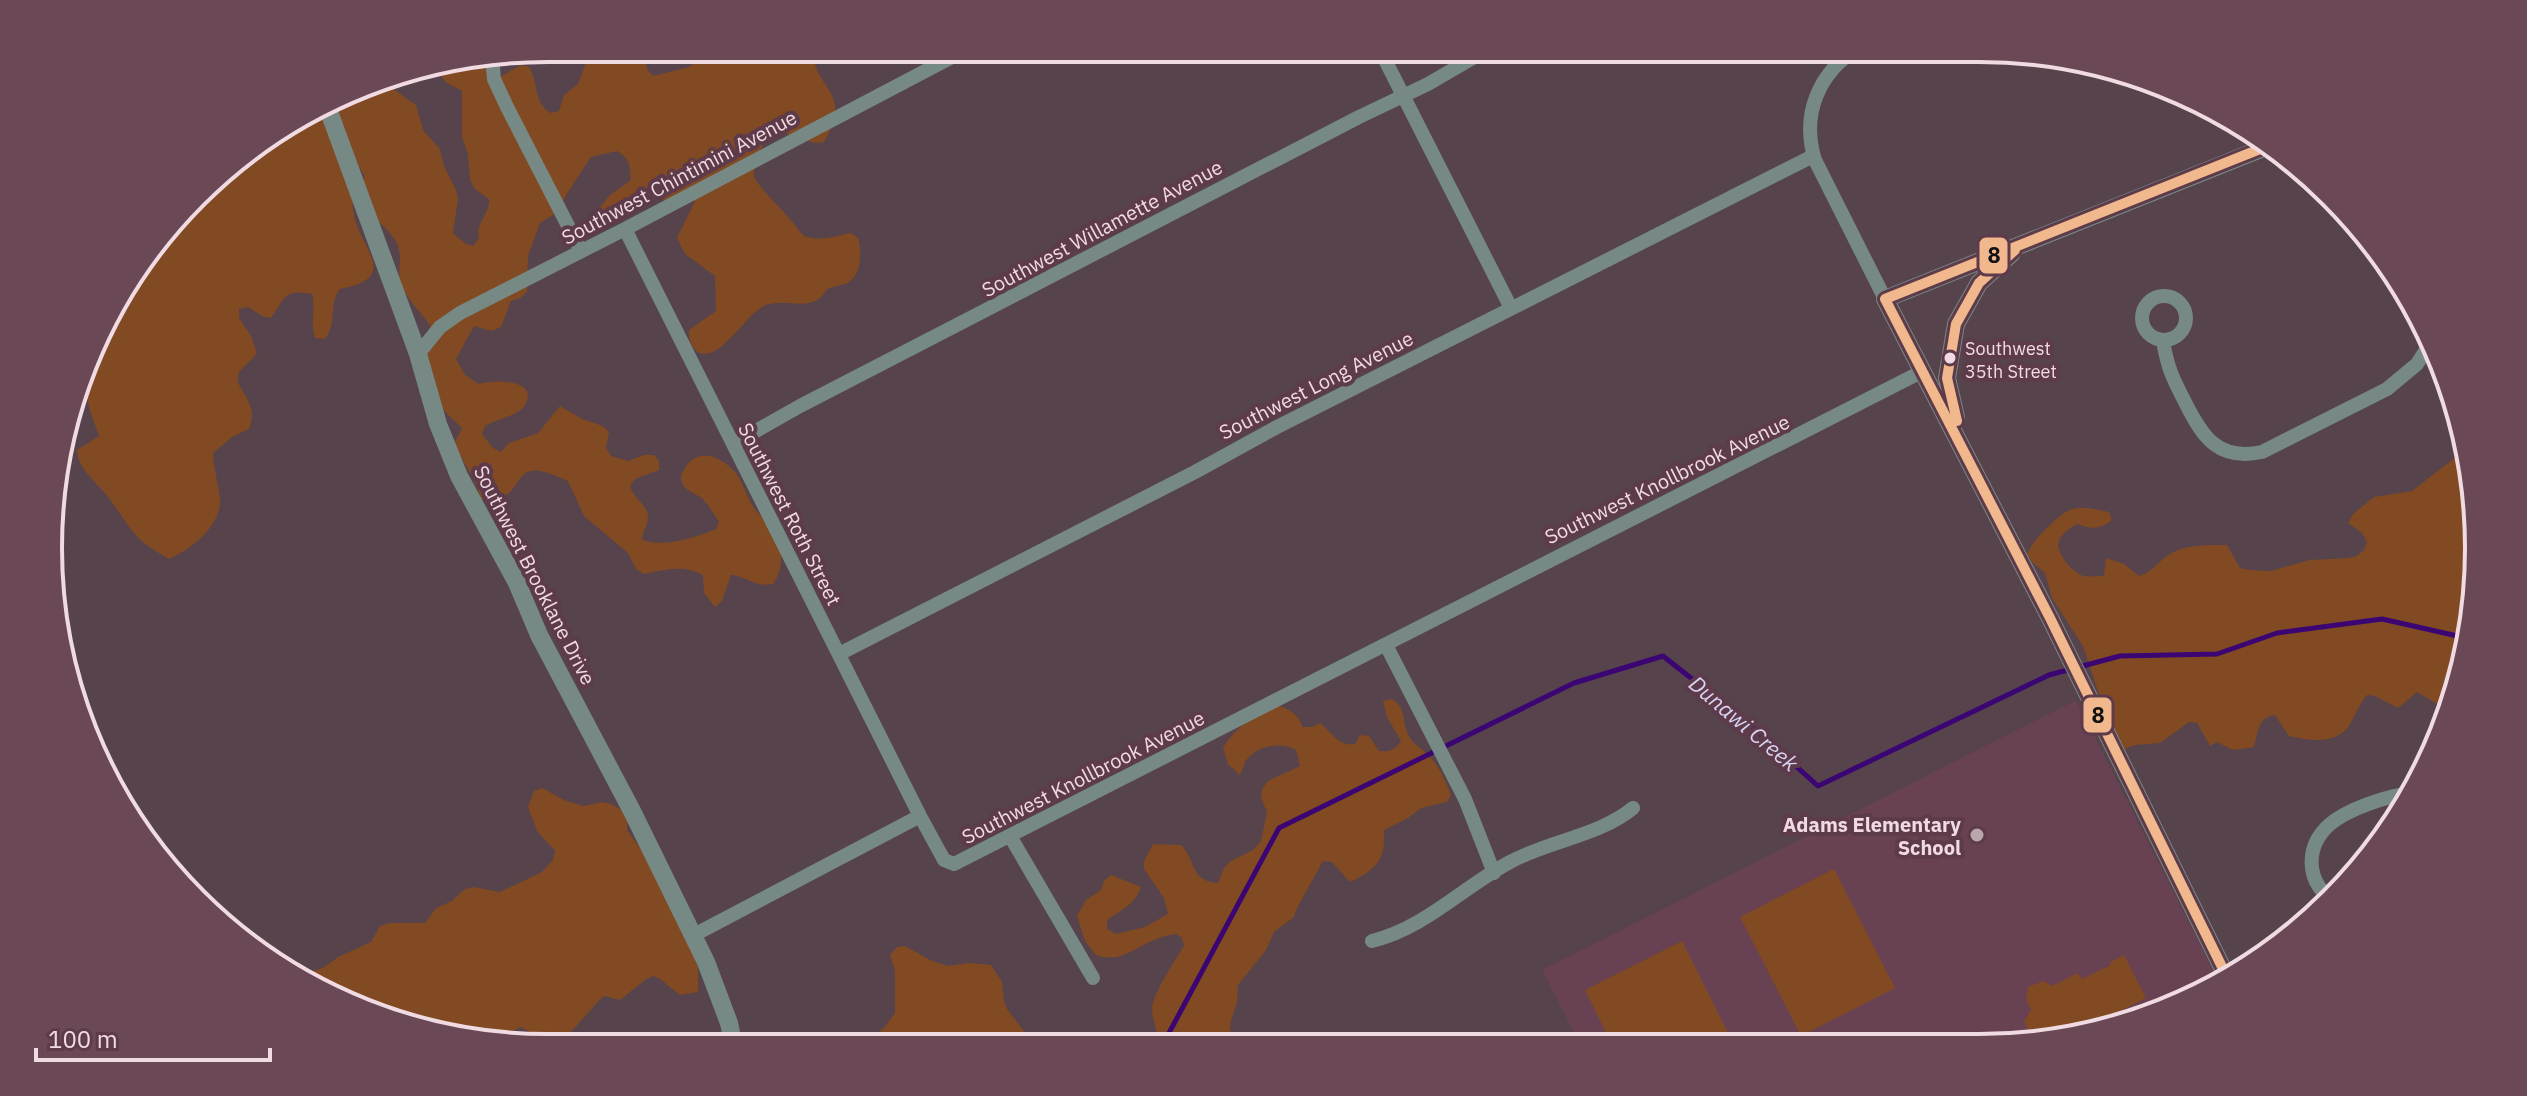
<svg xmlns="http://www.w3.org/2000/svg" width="2527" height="1096" viewBox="0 0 2527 1096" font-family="'IBM Plex Sans',sans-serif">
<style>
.built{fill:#684152}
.green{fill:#814a23}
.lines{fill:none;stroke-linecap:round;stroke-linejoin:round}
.stream{stroke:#3b0674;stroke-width:5}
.minor{stroke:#768984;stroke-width:14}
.tertiary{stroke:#768984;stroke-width:18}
.bus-1-casing{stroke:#5e3b4a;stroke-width:16}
.bus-1{stroke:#f1b78d;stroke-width:10}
.bus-dot{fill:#f1dbe3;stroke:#5e3b4a;stroke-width:3}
.poi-dot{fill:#bba6ae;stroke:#5e3b4a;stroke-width:3}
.labels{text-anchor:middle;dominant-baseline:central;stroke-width:8;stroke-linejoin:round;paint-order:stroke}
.bus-label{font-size:18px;fill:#f1dbe3;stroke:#5e3b4a;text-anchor:start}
.street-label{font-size:20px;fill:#f1dbe3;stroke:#5e3b4a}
.poi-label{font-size:20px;font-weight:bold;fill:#f1dbe3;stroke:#5e3b4a;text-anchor:end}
.water-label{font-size:22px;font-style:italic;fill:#d9d4f1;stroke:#5e3b4a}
.rim{fill:none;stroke:#f1dbe3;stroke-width:4}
.line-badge{stroke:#5e3b4a;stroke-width:3}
.pale-badge-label{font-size:22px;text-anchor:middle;font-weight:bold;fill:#111}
</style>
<rect width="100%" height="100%" fill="#56434b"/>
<path class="built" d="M2076,700l143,282 -48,28 -126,34 -465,1 -38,-75z"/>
<path class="green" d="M606,48h34l8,22 5,6 36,-9 23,-19h106l-5,4c2,39 41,39 11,90 -18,4 -34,-11 -53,-12 -5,6 -19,38 -17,46 2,9 32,37 40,48 4,5 7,11 13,13 14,4 30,-1 44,-4l7,5c4,13 4,38 -11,45 -6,3 -13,3 -20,6 -13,25 -40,9 -61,16 -21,8 -46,59 -68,47 -8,-5 -9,-13 -9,-22l27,-19 -1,-35 -30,-22 -8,-16 18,-37 -7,-5 -15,5 -18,-3 -33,18 -9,2 -8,-2 -5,-9 10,-12 21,-15 -2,-17 -5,-7 -7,-5 -26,6 -25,38 -8,17 -18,11 -12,33 -1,36 -7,6 -9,3 -10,26 -9,4 -18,-5 -18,33 9,16 14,9c14,-5 61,-5 46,21 -6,11 -29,14 -40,21l-3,8 11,14 8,4 8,-9 29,-10 22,-27 22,13 21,7 6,6 -3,16 5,8 17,5 16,-6h10l5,6v9l-24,9 -5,7c3,12 18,19 18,31 0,8 -5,14 -6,22 18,10 56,-2 74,-10l3,-7c-6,-9 -11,-19 -19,-25 -6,-4 -16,-7 -18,-15 -3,-7 2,-12 5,-17 13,-17 33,-9 47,6 9,9 12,26 20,37 5,7 13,12 17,18 12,17 14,42 2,58 -17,4 -27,-8 -42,-9l-9,26 -7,6 -11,-14 -1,-18c-20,-11 -39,-5 -59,-1l-8,-5 -8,-16 -44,-37 -16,-35c-9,-4 -28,-13 -38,-10 -17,5 -11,32 -49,28l-6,-17 -21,-38 8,-16 -25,-24 -19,-46 16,-25c-8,-17 -24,-29 -32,-46 -6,-13 0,-24 -3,-37 -2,-15 -25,-32 -36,-42l1,-33 -11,-17c-1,19 -2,38 1,57 5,33 49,62 -14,74 -12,15 -2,33 -15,50l-10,-1c-5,-14 1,-29 -3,-44 -27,-5 -26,2 -41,24l-9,-2 -14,-9 -9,2v9l12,18 6,17c-4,7 -14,13 -18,20 -8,15 22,27 10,56l-17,8 -19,16c1,16 5,30 7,45 2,27 -28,51 -51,61 -8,-5 -18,-10 -26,-17 -15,-13 -23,-30 -35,-45 -11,-15 -30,-27 -31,-47l22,-14 -9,-25 -6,-29 31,-84 104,-126 165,-96 12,15 20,14 7,25 17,19 4,17 12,24 2,9 -5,34 13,11 7,2 6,-8c-4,-16 11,-23 10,-39l-14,-10 -5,-9 -2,-26 -6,-17v-46l-15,-8 -15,-16 50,-8 9,14 7,5 23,-13 8,2c10,16 4,36 22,46l8,-2 5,-16 14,-11 9,-24z
M2461,453l17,63 -27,196 -34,-20 -19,16 -23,-12 -8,-1c-8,9 -11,19 -17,29 -12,21 -41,17 -61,12l-14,-21c-17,2 -17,17 -21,32l-21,3 -16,-8 -7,4 -13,-23 -8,-1 -29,21 -25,2 -16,6 -7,-17 2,-18 -15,-22 -16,-48 -31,-48 -7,-25 -13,-11 -5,-8c5,-11 11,-17 19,-25 25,-25 29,-24 63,-17l3,8c-11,9 -21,10 -34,4 -7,3 -16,9 -19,17 -4,12 14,32 25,35 6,1 14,0 20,0l2,-18 18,6 15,12c15,-5 19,-15 31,-22 16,-10 39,-9 57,-9l13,23 10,2 21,1 38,-11 39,-2 9,-2 7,-6 3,-8 -5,-9 -14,-10 5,-9 21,-17 38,-6z
M1392,699c16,10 9,25 18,39 5,8 13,11 19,18 10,10 17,25 22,39l-4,7 -26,6 -13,10 -24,12c2,30 -8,40 -34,52l-18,-20 -9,-1 -26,47 -3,9 -20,15 -8,18 -28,35 -1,18 -6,17 -1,9 8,17h-79c0,-13 -7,-25 -7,-38 0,-12 24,-50 32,-62l-2,-8 -6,-4c-7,1 -13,2 -19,5 -23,8 -35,25 -61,16l-11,-14 -8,-25 9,-16 15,-10 3,-9 7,-6 30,12c-5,17 -21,24 -34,33v9l9,5 29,-7 23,-13 -4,-16 -20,-29v-8l9,-17 28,1c16,16 8,36 37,38l6,-15 7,-7 22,-11 8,-9 6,-29 -6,-14 1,-9 6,-8 32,-15 -4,-16c-15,-8 -37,-5 -48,8 -4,4 -5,12 -8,17l-12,-11 -5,-16c6,-12 31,-35 43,-41 14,-6 34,6 36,20h10l8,-4c12,9 18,24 35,21l5,-9 9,1 10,15c11,1 16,-1 22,-10l-14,-24 -4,-16z
M542,788l24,13 18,5 18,-4 9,2 16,9v17l27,37 41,92 3,8v25l-18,3 -20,-16 -7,-3 -8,4 -25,20 -16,-4c-13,10 -37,48 -53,46 -10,-2 -22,-11 -30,-15l-25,12 -109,-18 -87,-46 23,-7 15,-11 33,-15 9,-16 9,-3h36l11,-15 16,-7 13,-12 9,-2 26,5 42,-20 11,-12 2,-9 -18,-20 -9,-24 6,-16z
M1834,869l61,119 -94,48 -61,-119z
M1682,941l52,104h-122l-27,-55z
M905,946l25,14 18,6 21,-3 22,2 11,17 2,19 3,8 29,38h-178l25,-18 12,-16v-42l-5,-16 7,-8z
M2124,955l22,43 -82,41 -29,5 -11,-23 7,-11 -5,-10 2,-13 15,-6 9,5 26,-13 4,6 29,-14 -1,-3z"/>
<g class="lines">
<path class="stream" d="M1162,1046l117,-218 295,-145 89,-27 85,67 70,63 231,-111 71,-19 97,-2 60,-21 105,-14 80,18"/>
<path class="minor" d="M1379,48l132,260
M1858,48c-40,25 -57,67 -43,112l70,139
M492,57l2,22 13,28 74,144
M625,229l295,587 24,44 10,4 969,-493
M2142 318a22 22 0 1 1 44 0a22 22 0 1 1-44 0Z
M2163,340c4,27 10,39 23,64 17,34 33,57 76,48l125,-63 30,-25 14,-22
M418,354l22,-27 20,-14 165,-84 344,-181
M733,444l67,-38 559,-289 69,-33 62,-36
M1386,645l79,154 29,74
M839,654l356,-182 82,-45 536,-271
M1010,836l83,142
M2328,897c-22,-20 -22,-51 1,-72 18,-16 58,-29 82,-32
M692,936l228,-120
M1372,941c53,-13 91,-54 138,-79 38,-21 89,-26 123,-54"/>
<path class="tertiary" d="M328,109l90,245 20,70 21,52 58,107 22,52 93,176 74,151 23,61 5,24
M1956,417l-9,-39 9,-54 23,-41 33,-30
M2227,977l-177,-359 -165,-319 381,-152"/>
<g class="bus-1-casing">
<path id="bus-1" d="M1957,421l-10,-43 9,-54 23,-41 36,-33
M2227,977l-177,-359 -165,-319 380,-152"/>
</g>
<use href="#bus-1" class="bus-1"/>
</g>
<circle class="bus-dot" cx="1950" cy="358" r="7"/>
<circle class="poi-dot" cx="1977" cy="835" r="8"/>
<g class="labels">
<g class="bus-label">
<text x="1965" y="348">Southwest<tspan x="1965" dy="23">35th Street</tspan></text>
</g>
<g class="street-label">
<text transform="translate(679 177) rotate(-28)">Southwest Chintimini Avenue</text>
<text transform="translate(1102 228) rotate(-28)">Southwest Willamette Avenue</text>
<text transform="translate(1316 385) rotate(-27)">Southwest Long Avenue</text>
<text transform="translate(1667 479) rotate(-26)">Southwest Knollbrook Avenue</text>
<text transform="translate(790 514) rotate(63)">Southwest Roth Street</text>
<text transform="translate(535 575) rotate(63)">Southwest Brooklane Drive</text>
<text transform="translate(1083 777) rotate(-27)">Southwest Knollbrook Avenue</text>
</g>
<g class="poi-label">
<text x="1961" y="824">Adams Elementary<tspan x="1961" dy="23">School</tspan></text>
</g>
<g class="water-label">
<text transform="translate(1744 723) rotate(40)">Dunawi Creek</text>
</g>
</g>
<path d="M0 0H2527V1096H0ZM548 62H1979A486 486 0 0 1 2465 548V548A486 486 0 0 1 1979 1034H548A486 486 0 0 1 62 548V548A486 486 0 0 1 548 62Z" fill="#6a4856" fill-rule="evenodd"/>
<path class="rim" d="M548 62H1979A486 486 0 0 1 2465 548V548A486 486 0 0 1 1979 1034H548A486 486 0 0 1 62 548V548A486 486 0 0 1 548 62Z"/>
<g class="line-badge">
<rect x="1978" y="236" width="31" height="39" rx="8" fill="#f1b78d"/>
<rect x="2082" y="696" width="31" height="38" rx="8" fill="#f1b78d"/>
</g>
<g class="pale-badge-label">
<text x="1994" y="263">8</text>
<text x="2098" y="723">8</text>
</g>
<path d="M36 1048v12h234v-12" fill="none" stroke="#f1dbe3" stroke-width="4"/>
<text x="48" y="1048" font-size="24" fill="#f1dbe3" stroke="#5e3b4a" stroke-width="6" paint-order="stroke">100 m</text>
</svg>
